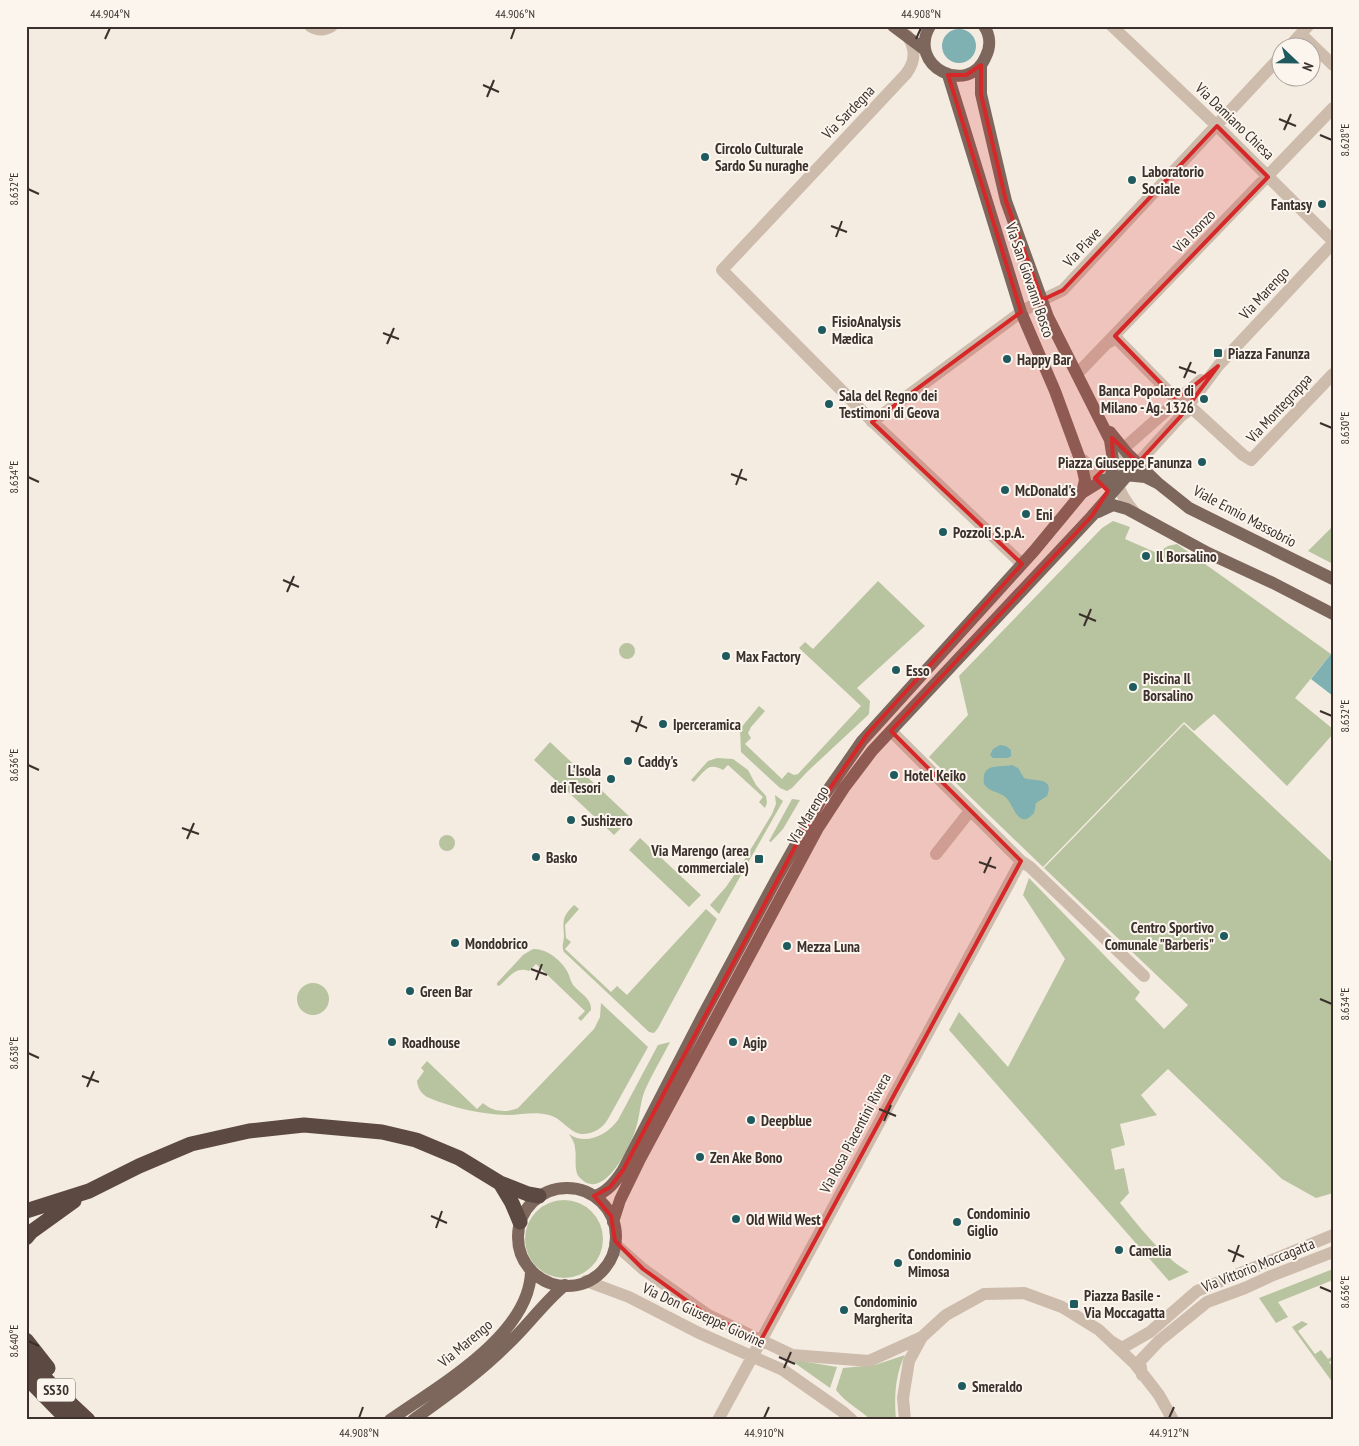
<svg xmlns="http://www.w3.org/2000/svg" width="1359" height="1446" viewBox="0 0 1359 1446" font-family="'PT Sans Narrow',sans-serif">
<style>
.green{fill:#b8c4a0}
.water{fill:#7fb0b2}
.lines{fill:none;stroke-linecap:round;stroke-linejoin:round}
.minor{stroke:#cdbbac;stroke-width:12}
.major{stroke:#7d675c;stroke-width:12}
.highway{stroke:#5c4a42;stroke-width:15}
.marked{fill:#d62828;fill-opacity:0.2;stroke:#d62828;stroke-width:4;stroke-linejoin:round}
.ticks{fill:none;stroke:#3b302b;stroke-width:2}
.poi-dot{fill:#1f5a5e;stroke:#fbf5ee;stroke-width:2}
.labels{text-anchor:middle;dominant-baseline:central;stroke-width:4;stroke-linejoin:round;paint-order:stroke}
.shield{fill:#fbf5ee;stroke:#756b66;stroke-width:1}
.shield-label{font-size:14px;font-weight:bold;fill:#3b302b}
.street-label{font-size:15px;fill:#3b302b;stroke:#fbf5ee}
.poi-label{font-size:15px;font-weight:bold;fill:#3b302b;stroke:#fbf5ee;text-anchor:start}
.neatline{fill:none;stroke:#3b302b;stroke-width:2}
.ticks-label{font-size:12px;text-anchor:middle;fill:#3b302b}
</style>
<rect width="100%" height="100%" fill="#f4ebe1"/>
<path class="green" d="M1113,521l17,6 -5,12 32,14 11,-7 9,-2 154,110 -36,44 38,31v5l-46,52 -73,-72 -20,17 -10,-9 -141,145 -114,-110 39,-42 -9,-39 143,-148z
M1333,526v38l-25,-13z
M878,581l47,45 -68,62 13,13 -1,13 -3,3 -58,54 -16,17 -5,3 -7,-3 -39,-36 -1,-23 19,-23 6,5 -14,16 -3,6 3,5 -6,6 37,35 6,-7 6,3 4,-1 63,-68 -62,-58 6,-6 8,7z
M619 651a8 8 0 1 1 16 0a8 8 0 1 1-16 0Z
M1184,724l149,139v330l-17,5 -34,-19 -114,-110 -27,26 16,20 -37,9 5,21 -14,4 4,21 9,-2 5,25 -9,10c20,24 41,53 69,69l-20,9 -220,-251 10,-18 49,55 57,-108 -42,-64 6,-17 111,114 -5,7 29,30 24,-24 -144,-137z
M550,742l81,76 -17,17 -80,-75z
M717,758l16,1 15,11 8,15 10,11 1,7 -2,5 -6,-6 4,-5 -35,-32 -5,5c-15,-9 -19,2 -29,12l-3,-2 17,-19z
M775,795l8,6 -64,113 -9,-9 16,-18 17,-25 29,-48 4,-10z
M792,799l8,1 -17,29 -12,13 -2,-1z
M439 843a8 8 0 1 1 16 0a8 8 0 1 1-16 0Z
M640,838l61,57 -12,12 -60,-57z
M574,905l5,4 -14,16 1,13 5,4 -6,7 46,43 6,-6 10,9 79,-86 11,10 -59,109 -4,5 -5,-1 -85,-80c-3,-6 0,-10 0,-16 -1,-16 -2,-19 10,-31z
M533,949c13,-1 28,11 34,22 3,5 3,10 7,15 6,7 18,13 17,24l-10,11 -3,-3 7,-7 -49,-47 -7,7c-14,-5 -20,7 -30,15l-2,-1v-2l26,-28z
M297 999a16 16 0 1 1 32 0a16 16 0 1 1-32 0Z
M601,1003l47,44 -40,72c-5,9 -15,15 -26,15 -13,-1 -20,-16 -33,-19 -15,-4 -28,0 -42,0 -28,-1 -54,-7 -80,-18 -6,-4 -9,-8 -10,-16l7,-10 -3,-3 6,-7 50,48 6,-6c10,9 23,10 35,5l76,-79 6,-12z
M670,1042c-8,16 -18,32 -25,48 -5,12 -5,26 -9,38 -5,17 -32,75 -56,50 -7,-7 -3,-21 -5,-30 0,-5 -3,-9 -6,-14 17,12 38,1 49,-14l40,-75z
M525 1239a39 39 0 1 1 78 0a39 39 0 1 1-78 0Z
M1333,1269v11l-55,22 10,15 -12,6 -17,-25z
M1302,1321l6,3 -10,7 17,23 6,-4 7,9 5,-3v4l-4,2 4,5v16l-41,-56z
M905,1355c-10,19 -11,44 -9,65h-25c-12,-11 -25,-17 -35,-30l7,-22 32,-3z
M789,1359l48,8 -7,21z"/>
<path class="water" d="M942 46a17 17 0 1 1 34 0a17 17 0 1 1-34 0Z
M1331,654l2,1v41l-22,-17z
M1000,745l6,1 5,4v6l-3,2h-15l-3,-3 3,-6z
M1012,765l6,3 6,10c10,4 31,-2 23,18l-11,7 -2,10c-17,19 -20,-11 -30,-17 -7,-5 -15,-4 -20,-12 -3,-22 14,-16 28,-19z"/>
<g class="lines">
<path class="minor" d="M310,26c8,5 14,5 22,0
M1112,26l105,100 116,115
M1301,34l32,31
M907,35c9,14 9,26 -1,39l-184,196 152,153 148,141
M1288,48l20,-22
M1109,342l5,-3 4,1 55,56h4l8,-3
M1077,374l256,-266
M1181,416l8,-6h5l49,45 8,5 82,-86
M872,422l149,-110 21,-12 21,-10 219,-235
M1126,450c-16,27 -9,41 9,63
M1083,460l11,10 14,5
M1138,463l42,-46 38,-51 115,-123
M1086,488l37,-39 78,-69
M891,731l130,130 9,6 114,109
M936,854l34,-43
M615,1244l28,25 65,46 84,40 77,6 53,-24
M586,1281l43,16 70,36 84,37 60,42 9,8
M1112,1342l10,6 28,-16 47,-41 136,-56
M1142,1375l-2,-14 19,-20 48,-39 38,-14 26,-12 62,-24
M718,1420l303,-559
M905,1420l-2,-22 6,-37 13,-24 24,-22 38,-21 40,-1 38,14 37,23 36,34 24,31 14,25"/>
<path class="major" d="M893,26l32,24
M930,26c-24,40 39,72 56,30 5,-10 4,-21 -2,-30
M981,65v29l25,107 42,116 62,123 3,20 -3,24
M948,75l73,237 34,79 26,71 4,18 -3,13
M1110,432l17,21 32,31 30,24 144,71
M1098,512l15,-7 14,4 81,44 65,30 60,31
M518 1237a49 49 0 1 1 98 0a49 49 0 1 1-98 0Z
M594,1196c13,-3 22,-15 29,-26l79,-153 76,-141 43,-76 41,-59 172,-190 48,-58 21,-13 22,-5 20,2 14,7
M613,1222l7,-22 19,-39 179,-333 26,-40 28,-37 220,-235 46,-53
M390,1420c48,-34 141,-85 141,-150
M413,1420c32,-23 65,-46 93,-74 21,-19 37,-43 59,-61"/>
<path class="highway" d="M500,1183l12,20 8,19
M26,1211l63,-20 50,-25 52,-22 58,-13 55,-6 78,7 34,8 43,18 41,25 28,11 11,2
M26,1238l5,-6 43,-31
M26,1340l22,28
M26,1357l30,33 32,30
M26,1377l42,43"/>
</g>
<path class="marked" d="M981,65v29l25,107 36,99 21,-10 154,-164 51,51 -153,159 59,61 11,-4 33,-27 -38,51 -42,46 -26,-25 1,22 -18,18 13,13 -16,25 -201,215 130,130 -260,479 -57,-27 -61,-44 -28,-28 -4,-25 -17,-20 16,-9 13,-17 190,-357 55,-80 154,-169 -150,-142 149,-110 -73,-237h18z"/>
<path class="ticks" d="M105,39l5,-11M511,39l4,-11M916,39l5,-11M483,85l16,7M487,97l7,-17M1279,119l17,7M1284,130l7,-16M1320,135l12,5M28,189l11,5M831,226l16,6M836,237l6,-16M383,333l16,6M387,344l7,-16M1179,367l17,6M1184,378l7,-16M1320,423l12,5M731,474l16,6M28,477l11,5M736,485l6,-16M283,580l16,7M287,592l7,-16M1079,614l17,7M1084,626l7,-17M1320,711l12,5M631,721l16,7M636,732l6,-16M28,765l11,5M182,828l17,6M187,839l7,-16M979,862l17,6M984,873l7,-16M531,969l16,6M536,980l6,-16M1320,999l12,5M28,1053l11,5M82,1076l17,6M87,1087l7,-16M879,1109l17,7M884,1121l7,-16M431,1216l16,7M436,1228l6,-17M1228,1250l16,7M1233,1262l6,-17M1320,1287l12,5M28,1341l11,5M779,1357l16,7M784,1368l7,-16M359,1418l4,-11M764,1418l5,-11M1169,1418l5,-11"/>
<g class="poi-dot">
<circle cx="705" cy="157" r="5"/>
<circle cx="1132" cy="180" r="5"/>
<circle cx="1322" cy="204" r="5"/>
<circle cx="822" cy="330" r="5"/>
<rect x="1213" y="348" width="10" height="10" rx="2.5"/>
<circle cx="1007" cy="359" r="5"/>
<circle cx="1204" cy="399" r="5"/>
<circle cx="829" cy="404" r="5"/>
<circle cx="1202" cy="462" r="5"/>
<circle cx="1005" cy="490" r="5"/>
<circle cx="1026" cy="514" r="5"/>
<circle cx="943" cy="532" r="5"/>
<circle cx="1146" cy="556" r="5"/>
<circle cx="726" cy="656" r="5"/>
<circle cx="896" cy="670" r="5"/>
<circle cx="1133" cy="687" r="5"/>
<circle cx="663" cy="724" r="5"/>
<circle cx="628" cy="761" r="5"/>
<circle cx="894" cy="775" r="5"/>
<circle cx="611" cy="779" r="5"/>
<circle cx="571" cy="820" r="5"/>
<circle cx="536" cy="857" r="5"/>
<rect x="754" y="854" width="10" height="10" rx="2.5"/>
<circle cx="1224" cy="936" r="5"/>
<circle cx="455" cy="943" r="5"/>
<circle cx="787" cy="946" r="5"/>
<circle cx="410" cy="991" r="5"/>
<circle cx="392" cy="1042" r="5"/>
<circle cx="733" cy="1042" r="5"/>
<circle cx="751" cy="1120" r="5"/>
<circle cx="700" cy="1157" r="5"/>
<circle cx="736" cy="1219" r="5"/>
<circle cx="957" cy="1222" r="5"/>
<circle cx="1119" cy="1250" r="5"/>
<circle cx="898" cy="1263" r="5"/>
<rect x="1069" y="1299" width="10" height="10" rx="2.5"/>
<circle cx="844" cy="1310" r="5"/>
<circle cx="962" cy="1386" r="5"/>
</g>
<g class="labels">
<rect class="shield" x="37" y="1378.5" width="38" height="23" rx="4"/>
<g class="shield-label">
<text x="56" y="1390">SS30</text>
</g>
<g class="street-label">
<text transform="translate(848 112) rotate(-46)">Via Sardegna</text>
<text transform="translate(1235 121) rotate(44)">Via Damiano Chiesa</text>
<text transform="translate(1194 231) rotate(-46)">Via Isonzo</text>
<text transform="translate(1082 247) rotate(-47)">Via Piave</text>
<text transform="translate(1030 280) rotate(71)">Via San Giovanni Bosco</text>
<text transform="translate(1264 293) rotate(-47)">Via Marengo</text>
<text transform="translate(1279 408) rotate(-47)">Via Montegrappa</text>
<text transform="translate(1245 516) rotate(28)">Viale Ennio Massobrio</text>
<text transform="translate(808 815) rotate(-59)">Via Marengo</text>
<text transform="translate(855 1133) rotate(-62)">Via Rosa Piacentini Rivera</text>
<text transform="translate(1258 1265) rotate(-22)">Via Vittorio Moccagatta</text>
<text transform="translate(704 1315) rotate(25)">Via Don Giuseppe Giovine</text>
<text transform="translate(465 1343) rotate(-40)">Via Marengo</text>
</g>
<g class="poi-label">
<text x="715" y="148">Circolo Culturale<tspan x="715" dy="17">Sardo Su nuraghe</tspan></text>
<text x="1142" y="171">Laboratorio<tspan x="1142" dy="17">Sociale</tspan></text>
<text x="1312" y="204" text-anchor="end">Fantasy</text>
<text x="832" y="321">FisioAnalysis<tspan x="832" dy="17">Mædica</tspan></text>
<text x="1228" y="353">Piazza Fanunza</text>
<text x="1017" y="359">Happy Bar</text>
<text x="1194" y="390" text-anchor="end">Banca Popolare di<tspan x="1194" dy="17">Milano - Ag. 1326</tspan></text>
<text x="839" y="395">Sala del Regno dei<tspan x="839" dy="17">Testimoni di Geova</tspan></text>
<text x="1192" y="462" text-anchor="end">Piazza Giuseppe Fanunza</text>
<text x="1015" y="490">McDonald's</text>
<text x="1036" y="514">Eni</text>
<text x="953" y="532">Pozzoli S.p.A.</text>
<text x="1156" y="556">Il Borsalino</text>
<text x="736" y="656">Max Factory</text>
<text x="906" y="670">Esso</text>
<text x="1143" y="678">Piscina Il<tspan x="1143" dy="17">Borsalino</tspan></text>
<text x="673" y="724">Iperceramica</text>
<text x="638" y="761">Caddy's</text>
<text x="601" y="770" text-anchor="end">L'Isola<tspan x="601" dy="17">dei Tesori</tspan></text>
<text x="904" y="775">Hotel Keiko</text>
<text x="581" y="820">Sushizero</text>
<text x="749" y="850" text-anchor="end">Via Marengo (area<tspan x="749" dy="17">commerciale)</tspan></text>
<text x="546" y="857">Basko</text>
<text x="1214" y="927" text-anchor="end">Centro Sportivo<tspan x="1214" dy="17">Comunale "Barberis"</tspan></text>
<text x="465" y="943">Mondobrico</text>
<text x="797" y="946">Mezza Luna</text>
<text x="420" y="991">Green Bar</text>
<text x="402" y="1042">Roadhouse</text>
<text x="743" y="1042">Agip</text>
<text x="761" y="1120">Deepblue</text>
<text x="710" y="1157">Zen Ake Bono</text>
<text x="967" y="1213">Condominio<tspan x="967" dy="17">Giglio</tspan></text>
<text x="746" y="1219">Old Wild West</text>
<text x="1129" y="1250">Camelia</text>
<text x="908" y="1254">Condominio<tspan x="908" dy="17">Mimosa</tspan></text>
<text x="1084" y="1295">Piazza Basile -<tspan x="1084" dy="17">Via Moccagatta</tspan></text>
<text x="854" y="1301">Condominio<tspan x="854" dy="17">Margherita</tspan></text>
<text x="972" y="1386">Smeraldo</text>
</g>
</g>
<rect width="1359" height="1446" fill="none" stroke="#fbf5ee" stroke-width="55"/>
<g transform="translate(1296 62) rotate(112)"><circle r="24" fill="#fbf5ee" stroke="#aea6a0"/>
<path d="M0-4L9 19L0 12L-9 19Z" fill="#1f5a5e"/>
<text y="-8" font-size="14" font-weight="bold" text-anchor="middle" fill="#3b302b">N</text>
</g>
<rect x="28" y="28" width="1304" height="1390" class="neatline"/>
<g class="ticks-label">
<text x="110" y="18">44.904°N</text>
<text x="515" y="18">44.906°N</text>
<text x="921" y="18">44.908°N</text>
<text transform="translate(1345 140) rotate(-90)" y="4">8.628°E</text>
<text transform="translate(14 189) rotate(-90)" y="4">8.632°E</text>
<text transform="translate(1345 428) rotate(-90)" y="4">8.630°E</text>
<text transform="translate(14 477) rotate(-90)" y="4">8.634°E</text>
<text transform="translate(1345 716) rotate(-90)" y="4">8.632°E</text>
<text transform="translate(14 765) rotate(-90)" y="4">8.636°E</text>
<text transform="translate(1345 1004) rotate(-90)" y="4">8.634°E</text>
<text transform="translate(14 1053) rotate(-90)" y="4">8.638°E</text>
<text transform="translate(1345 1292) rotate(-90)" y="4">8.636°E</text>
<text transform="translate(14 1341) rotate(-90)" y="4">8.640°E</text>
<text x="359" y="1437">44.908°N</text>
<text x="764" y="1437">44.910°N</text>
<text x="1169" y="1437">44.912°N</text>
</g>
</svg>
